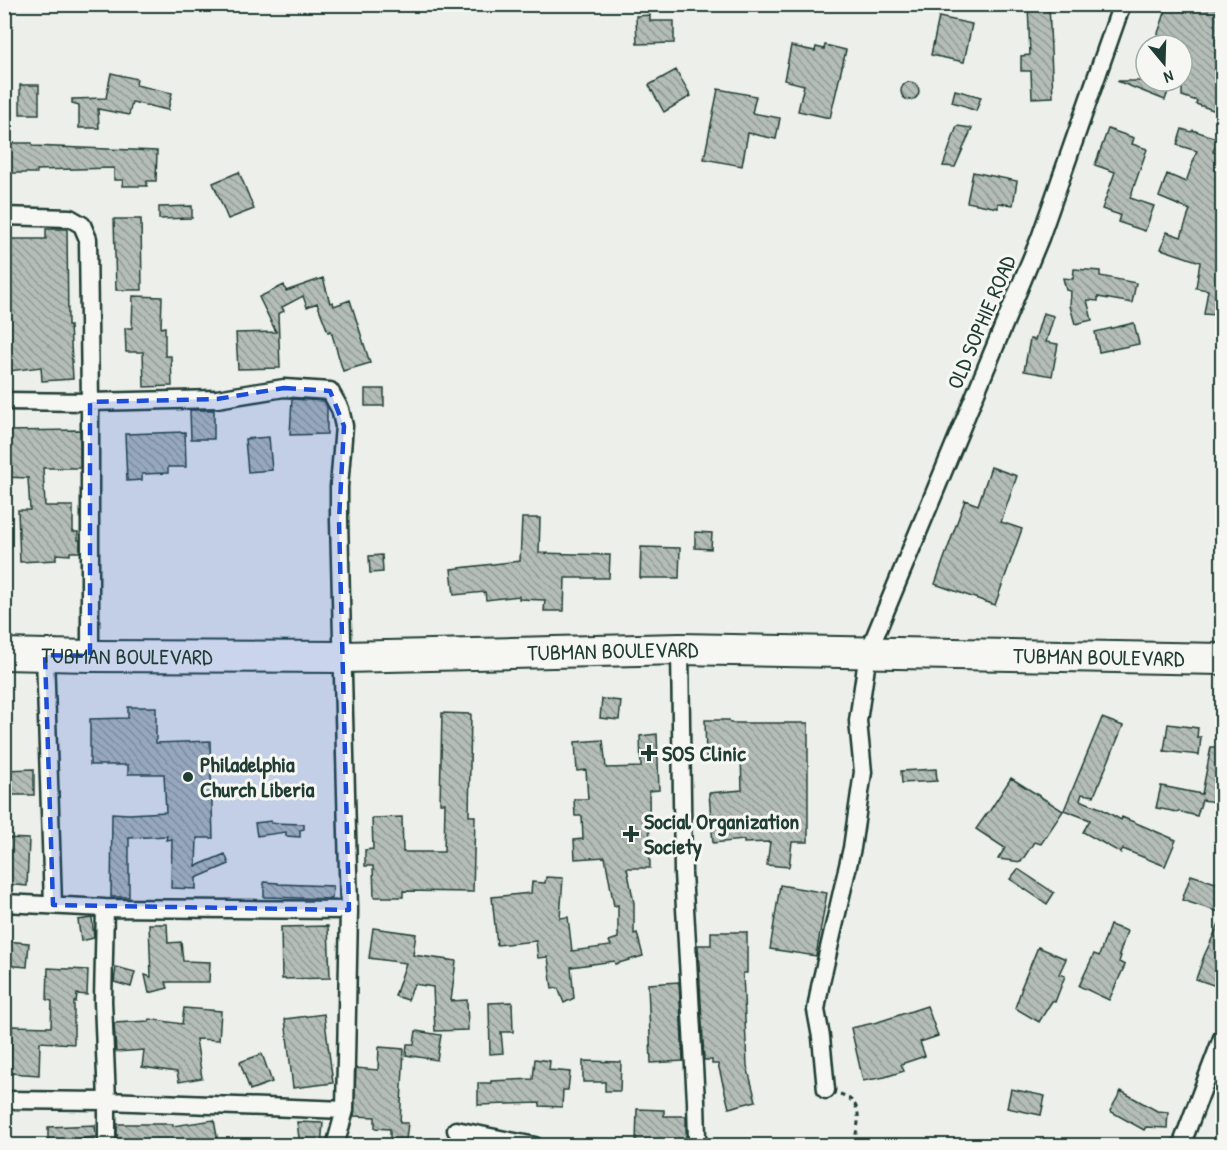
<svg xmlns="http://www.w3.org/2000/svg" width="1227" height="1150" viewBox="0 0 1227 1150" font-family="'Patrick Hand',sans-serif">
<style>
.building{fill:url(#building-back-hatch);stroke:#1f3d34;stroke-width:1.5}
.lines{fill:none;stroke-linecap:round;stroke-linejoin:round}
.street-casing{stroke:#1f3d34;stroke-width:21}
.highway-casing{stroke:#1f3d34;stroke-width:34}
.path{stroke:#1f3d34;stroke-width:3;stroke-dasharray:4.5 4.5;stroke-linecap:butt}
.street{stroke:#f6f6f2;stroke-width:16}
.highway{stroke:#f6f6f2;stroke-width:30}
.marked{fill:#1d4ed8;fill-opacity:0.2;stroke:#1d4ed8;stroke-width:4.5;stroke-dasharray:12 8;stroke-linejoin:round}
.poi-dot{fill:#1f3d34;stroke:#f6f6f2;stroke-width:2}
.labels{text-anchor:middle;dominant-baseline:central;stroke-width:6;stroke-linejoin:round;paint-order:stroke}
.street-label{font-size:22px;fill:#1f3d34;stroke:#f6f6f2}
.poi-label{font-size:22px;font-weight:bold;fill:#1f3d34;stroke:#f6f6f2;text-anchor:start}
</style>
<defs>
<pattern id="building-back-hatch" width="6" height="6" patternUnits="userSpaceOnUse" patternTransform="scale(1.5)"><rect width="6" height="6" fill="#b4bdb8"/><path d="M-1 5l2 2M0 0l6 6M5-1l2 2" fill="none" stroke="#929b96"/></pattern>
</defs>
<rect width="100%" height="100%" fill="#edefea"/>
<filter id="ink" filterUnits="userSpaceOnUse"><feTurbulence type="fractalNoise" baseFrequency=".0167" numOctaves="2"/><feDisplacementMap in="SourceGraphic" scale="12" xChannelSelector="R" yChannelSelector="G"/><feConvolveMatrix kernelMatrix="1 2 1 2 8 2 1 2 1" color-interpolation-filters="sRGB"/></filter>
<g filter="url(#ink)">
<path class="building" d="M1028,4h21l4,93 -21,1 -1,-27h-10v-15l9,-1z
M1168,4h54v90l-6,17 -20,-7 1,-3 -15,-5v-51h-28z
M650,15v6h24v22l-37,1 -1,-28z
M939,17l33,7 -8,38 -33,-7z
M825,45l21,5 -16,68 -32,-7 6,-26 -20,-5 7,-34 24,5 1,-4 8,2z
M676,70l15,26 -27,16 -15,-27z
M111,73l26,6 -1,6 36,8 -4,17 -36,-8 -3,13 -31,-6 1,19h-20v-23l-7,-2v-4l34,-1z
M1117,81h55l-7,19z
M901 91a9 9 0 1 1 18 0a9 9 0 1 1-18 0Z
M20,85h19v29h-19z
M718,89l38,7 -4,17 28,5 -4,21 -28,-6 -6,33 -38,-7z
M955,90l26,7 -5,14 -11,-4v-1l-13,-4z
M957,126l15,2 -17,39 -12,-1z
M1108,129l26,9 -2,6 15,5 -17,49 24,8 -9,25 -27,-9 2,-7 -18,-6 13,-37 -20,-7z
M1182,129l9,3 2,-2 25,9 -5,13 9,3v134h-2l-4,26 -12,-1 4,-24 -12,-2 4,-26 -39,-13 6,-17 14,5 9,-27 -31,-13 8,-23 19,8 11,-31 -20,-6z
M8,143h24v3l125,5 -1,30h-9v5h-25l1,-6h-9v-12l-77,2v3h-28z
M239,172l15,37 -26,10 -15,-36z
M973,172l44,9 -4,24 -15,-2v5l-31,-6z
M192,206v12l-33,1v-12z
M114,219h27l1,71h-26z
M46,229h21l1,97h2l3,53 -31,2 -1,-14 -32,4 -5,-34v-58h3v-40h39z
M1074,269l26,2v5l36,7 -4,20 -34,-6v4l-11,-1 5,20 -17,4 -5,-18 1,-15 -5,-1 -3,-12 10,1z
M323,278l7,25 3,-1 1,4 16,-6 20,63 -27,8 -12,-40 -3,1 -11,-29 -10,4 -4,-11 -21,11 2,4 -6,3 2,54 -42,1 -2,-36 40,-1 -17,-35 25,-12 2,6z
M133,296l29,1 -1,31 4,-1v29h6l1,30 -28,1 -1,-35h-17l-1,-24h7z
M1043,313l11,3 -8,26 12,2 -6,32 -28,-5 6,-32 5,1z
M1134,323l5,21 -40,8 -4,-20z
M365,389h19v17h-19z
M292,399l32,2 3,5v28l-37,1z
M190,410h24v29h-23z
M80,430v38h-37l2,38h28v26h5v8h2v12h-10v3l-14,-1v6l-36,2 -2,-52h12l-2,-32 -24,-1v-46z
M185,432l1,35h-18v6l-26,1v6l-15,1 -2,-47z
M269,437l3,33 -24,2 -3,-33z
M991,467l26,9 -16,46 21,7 -27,76 -60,-21 30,-84 13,5z
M522,518h18l-1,35 71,2 -1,23h-44l-1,33h-20l1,-11 -26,-1v-3l-33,4 -1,-8 -31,3 -3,-26 69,-8z
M695,532l17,1 -1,16 -16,-1z
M641,547l39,1 -1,30h-39z
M382,555l1,17 -13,1 -1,-17z
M602,699l19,2 -2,19 -19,-2z
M128,707h28v36l54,-2 3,97h-16l-1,28 29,-12 4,10 -33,14v11l-25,-1 1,-49 -6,1 1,-4 -38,2v59h-18l1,-84 17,1 37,-2 -2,-38h-36v-9h-38v-46l38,-1z
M442,713l29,1 -2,102h6l-2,76 -70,-1v6h-29l-1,-31h-8v-16l8,-1 -1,-31 30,-1 1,35h41l1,-49h-5z
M1102,718l21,8 -29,70 -12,-2 -2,6 20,8 21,12 1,-3 54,23 -11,26 -42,-17 -2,4 -38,-21 7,-12 -26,-10z
M705,720h24l1,3h78v119h-16l-3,25 -22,-2 3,-23 -26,1v-3l-31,3 -4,-50 33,-3 -1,-34 -35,1z
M1168,724l30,4 -1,9h4l-2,18 -35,-4z
M657,734l2,56 -10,1 1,77h-23l7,35v31l3,-1 6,23 -28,8 -1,-3 -43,6 3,31 -10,5 -6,-15 -6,1 -4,-32 -10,1 -2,-17 -39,4 -5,-48 39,-4 1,-11 13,1 1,-6 17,1 -3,40 8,-1 4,34 39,-5 -2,-5 9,-3v-33l-4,1 -9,-49 -30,2 -1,-19 9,-1 -1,-23h-7l-1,-17h14l-2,-29 -9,1 -2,-29 28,-2 3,28 35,-1 -1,-31z
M1211,747h11v56l-20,-3 -5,16 -19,-5 -1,1 -21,-4 5,-22 41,8z
M34,769v26h-30v-25z
M936,769l1,12 -35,2 -1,-12z
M1011,778l52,33 -22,33 -7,-2 -13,20 -23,-3 7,-11 -29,-19 12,-17h1z
M271,821v2l33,1v5l-4,1v7l-14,-1v-4l-29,4 -2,-13z
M4,838l25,1 -2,47 -23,-2z
M1018,869l36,24 -7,11 -37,-25z
M1191,875l31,10v28l-40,-13z
M264,882l14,1v1l55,2 -1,13 -68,-2z
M780,885l47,8 -11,63 -46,-7z
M1222,917v71l-26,-9 8,-23z
M92,918l2,20 -13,3 -3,-21z
M149,924h18l1,19 13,-1 2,19 27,1 -1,20h-43l2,6 -19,5 -4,-18 6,2z
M1110,925l17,6 -8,24 2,1 -2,6 6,3 -16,35 -30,-14 15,-32 5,2z
M328,926l2,52 -48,1 -1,-52z
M373,928l43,6 -3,21 43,6 -5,40 16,-1 1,30 -33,1 -2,-44 -19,-3 -6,16 -13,-4 11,-33 -37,-5z
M711,932h36v41h-4l4,93 9,35 -27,7 -11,-44h-6v-4h-8l-6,-115h13z
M4,941l25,2 -2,24 -23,-2z
M1038,947l28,12 -7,15 6,2 -10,26 -3,-1 -13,21 -24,-14 7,-20h-1z
M116,967l19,5 -4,15 -17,-5z
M48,968l40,2 -1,25 -10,-1 -1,8h-2v42l-34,-2 -1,33 -29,-2 2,-47 39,1 1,-26 -5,-1z
M679,982l4,79 -32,2 -3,-79z
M512,1002l1,30h-12l2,21 -13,1 -1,-51z
M927,1006l11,30 -18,6 5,14 -24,8 3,7 -19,6 -22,4 -12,-53 27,-6z
M184,1008l37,3 -2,29 -23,-1 6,39 -23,4 -2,-10 -35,-5 2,-17 -28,2 -2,-29 35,-2 1,-2 32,5z
M324,1014l9,69 -40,5 -8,-69z
M416,1031l25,4 -4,25 -31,-5 1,-11h7z
M379,1047l25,2 -4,74h8l-2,17 -16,-1v-10l-15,-1v-11l-21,-1 2,-48 22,2z
M262,1054l10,28 -22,8 -10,-28z
M535,1059l15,2 -1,9 21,2 -2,18h-5l-1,17 -22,-1v-3l-62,2v-22h13v-2l42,-2z
M583,1061l38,1 -1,29h-15v-9h-22z
M1011,1089l34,7 -4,19 -34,-7z
M1121,1091l36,20 11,1 -1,16 -21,-1 -2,3 -34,-19z
M637,1109l27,1v6h22v22l-1,4h-21l-1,2 -27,-1z
M214,1120l4,22 -19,4h-82v-22h56v2z
M297,1122l26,1 -2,23h-21z
M95,1125l1,12 -18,2 1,6 -31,1v-19z"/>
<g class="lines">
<g class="street-casing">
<path id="street" d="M4,216l66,2 12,7 6,14 2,163v254
M4,401l86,1 127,-3 67,-11 46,3 10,18 4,17 -5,61v33l10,390 -4,200 -10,36
M680,649l3,224 13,228 1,38 -2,7
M45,655l8,250
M4,903l101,5 244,2
M105,908l-2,93 4,100v45
M826,1090l-5,-53 -5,-27 4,-23 32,-139 11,-76 -5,-51 10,-68 172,-415 82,-234
M4,1100l103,1 238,9
M456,1130l79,16
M1181,1146l41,-108"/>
</g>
<g class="highway-casing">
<g id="highway">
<path id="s1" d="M4,654l86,2 254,1 336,-8 542,10"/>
</g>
</g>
<path class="path" d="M840,1094c26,9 18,31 13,52"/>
<use href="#street" class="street"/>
<use href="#highway" class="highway"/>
</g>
</g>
<path class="marked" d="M284,388l46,3 14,35 -5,94 10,390 -296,-5 -8,-250 45,1v-254l127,-3z"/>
<g class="poi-dot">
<path d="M646 744h6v6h6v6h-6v6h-6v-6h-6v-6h6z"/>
<circle cx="188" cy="777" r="6"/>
<path d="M628 825h6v6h6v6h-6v6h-6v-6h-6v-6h6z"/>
</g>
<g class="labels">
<g class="street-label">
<text transform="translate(981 322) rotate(-67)">OLD SOPHIE ROAD</text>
<text stroke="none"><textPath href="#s1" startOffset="609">TUBMAN BOULEVARD</textPath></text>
<text stroke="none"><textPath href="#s1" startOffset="123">TUBMAN BOULEVARD</textPath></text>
<text stroke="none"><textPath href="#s1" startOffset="1095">TUBMAN BOULEVARD</textPath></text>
</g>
<g class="poi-label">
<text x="662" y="753">SOS Clinic</text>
<text x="200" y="764">Philadelphia<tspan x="200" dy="25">Church Liberia</tspan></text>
<text x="644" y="821">Social Organization<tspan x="644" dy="25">Society</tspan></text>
</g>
</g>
<rect width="1227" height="1150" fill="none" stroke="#f6f6f2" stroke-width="24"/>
<rect x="12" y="12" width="1203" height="1126" fill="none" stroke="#1f3d34" stroke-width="2" filter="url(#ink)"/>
<g transform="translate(1164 63) rotate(161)"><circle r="28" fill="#f6f6f2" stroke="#a0aca6" stroke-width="1.5"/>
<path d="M0-4.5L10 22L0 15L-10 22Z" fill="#1f3d34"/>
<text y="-9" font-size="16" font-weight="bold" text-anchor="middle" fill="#1f3d34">N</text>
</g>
</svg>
